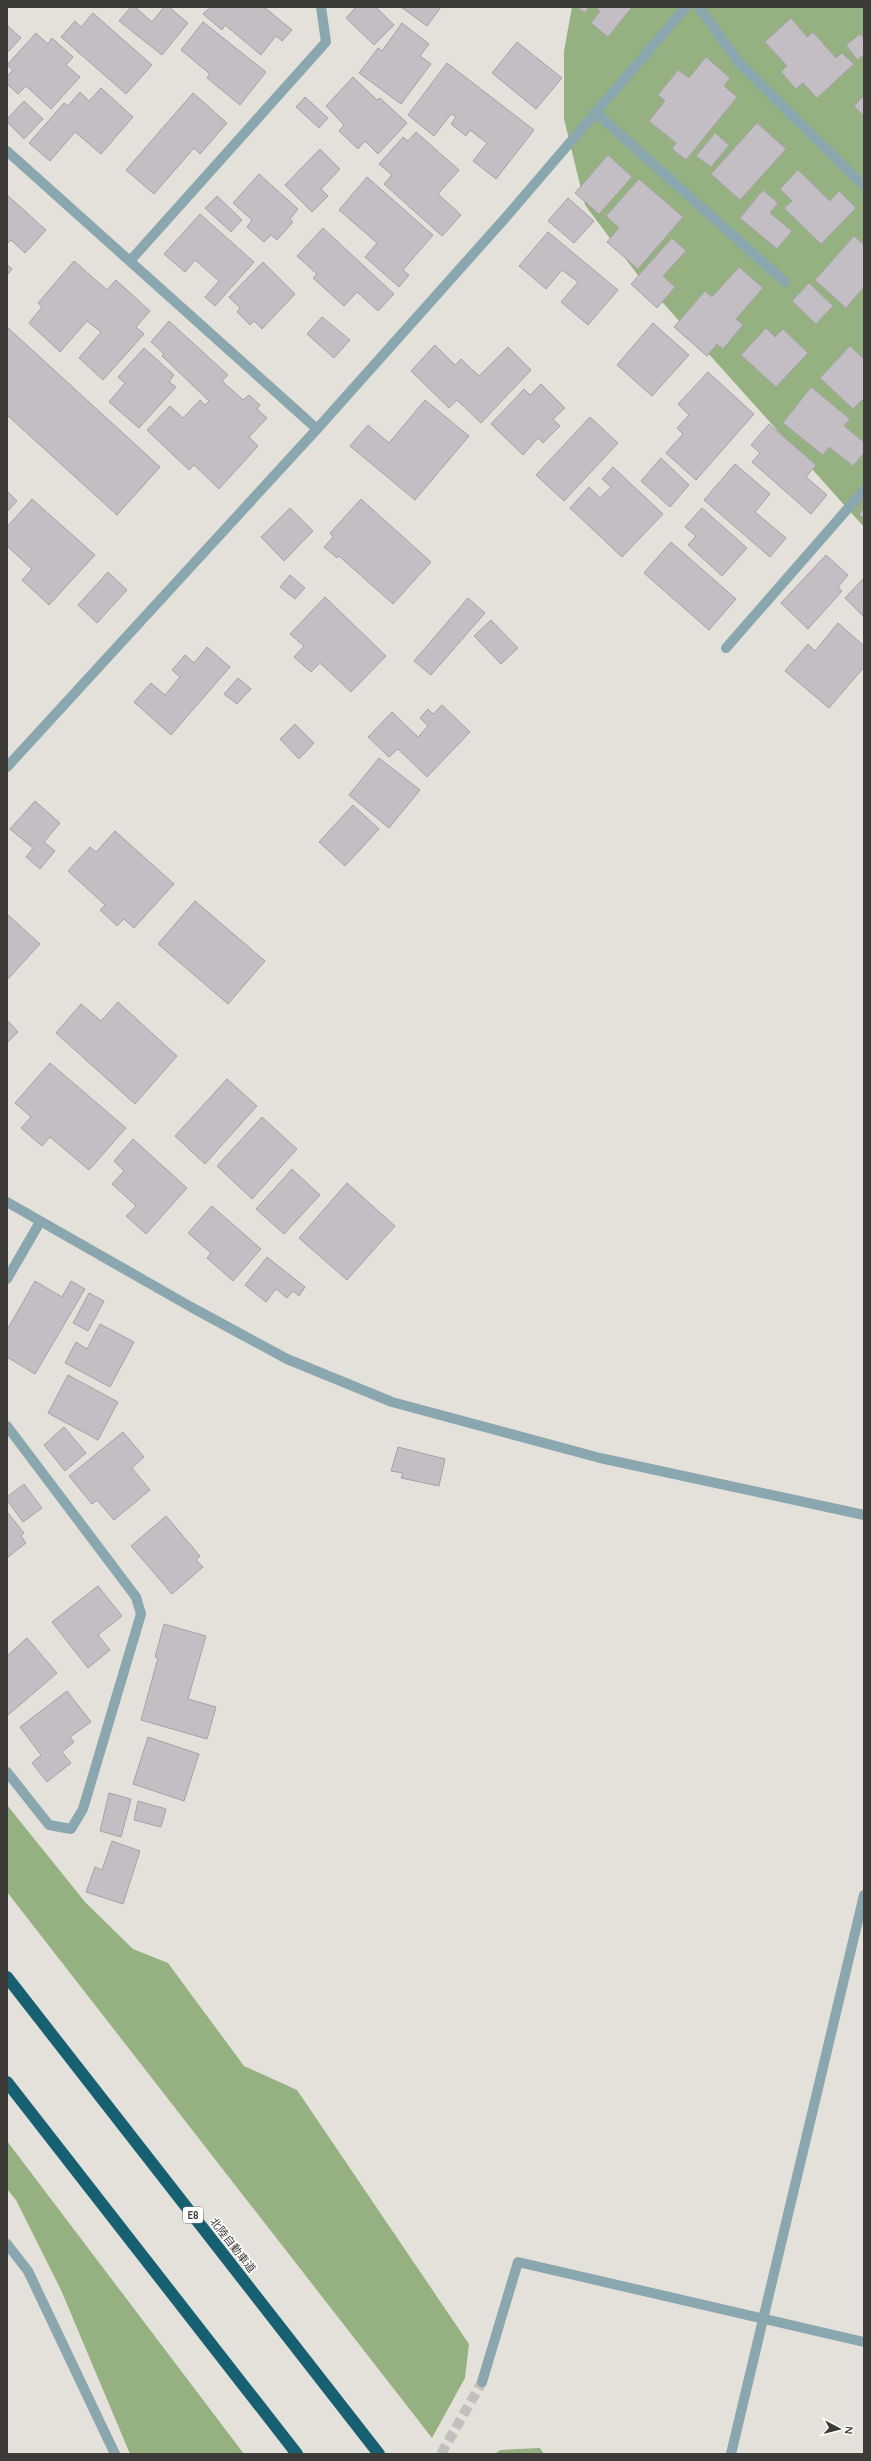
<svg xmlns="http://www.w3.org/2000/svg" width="871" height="2461" viewBox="0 0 871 2461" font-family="Quicksand,'Noto Sans JP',sans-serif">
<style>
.forest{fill:#96b181}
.building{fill:#c3bec4;stroke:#a6a1a7}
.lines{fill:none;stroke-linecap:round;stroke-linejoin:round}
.minor-tunnel{stroke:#c2c0ba;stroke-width:10;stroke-dasharray:10 5;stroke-linecap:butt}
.minor{stroke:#8aa6ae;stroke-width:10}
.tertiary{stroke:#8aa6ae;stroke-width:10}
.motorway{stroke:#166072;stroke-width:12}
.labels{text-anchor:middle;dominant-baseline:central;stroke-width:3;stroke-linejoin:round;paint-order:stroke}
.shield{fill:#fff;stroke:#767674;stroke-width:1}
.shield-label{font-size:10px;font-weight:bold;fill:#3c3b38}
.street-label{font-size:11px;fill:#3c3b38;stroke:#fff}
</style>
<rect width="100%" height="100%" fill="#e4e1da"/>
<path class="forest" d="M572,7h292v520l-227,-253 -52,-69 -21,-86v-68z
M7,1805l78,97 48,47 35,14 76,103 53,24 172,254 -4,34 -33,60 -425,-546z
M7,2141l237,313h-114l-69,-164 -45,-90 -9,-11z
M540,2448l4,6h-49l5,-4z"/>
<path class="building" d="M131,7h4l17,15 12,-15h5l19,16 -26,32 -43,-34z
M210,7h54l28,23 -10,11 -6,-5 -15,19 -36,-30 -3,5 -19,-16z
M356,7h20l18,18 -20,20 -28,-27z
M401,7h40l-14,19z
M577,7h12l-4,6z
M595,7h37l-24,30 -17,-14 9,-12z
M93,13l59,52 -26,29 -65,-57 14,-16 6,6z
M791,18l16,19 6,-5 23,26 6,-5 12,11 -37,34 -14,-15 -7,6 -15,-17 6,-6 -22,-24z
M203,22l63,50 -26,33 -33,-27 3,-4 -29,-24z
M402,23l27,21 -9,12 11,8 -30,40 -42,-31 19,-25 4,3z
M7,25l14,13 -14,15z
M36,33l12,11 4,-6 21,19 -7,8 14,12 -29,32 -25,-23 -8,8 -11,-10v-8l6,-6 -6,-5z
M860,34l4,5v16l-7,5 -11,-15z
M517,42l45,36 -26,31 -44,-36z
M706,57l24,21 -6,8 13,11 -51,63 -14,-11 4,-6 -27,-22 16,-20 -7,-6 20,-25 11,8z
M447,63l87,67 -38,49 -23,-18 14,-18 -17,-13 -4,6 -15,-12 5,-7 -5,-3 -17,22 -26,-21z
M353,77l24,23 3,-2 27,25 -29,31 -13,-13 -7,8 -19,-18 5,-6 -18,-19z
M101,88l32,29 -32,37 -26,-22 -25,29 -21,-18 35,-40 4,3 12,-14 9,9z
M193,93l34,30 -27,31 -6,-6 -40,46 -28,-24z
M864,96v20l-10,-10z
M305,97l23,21 -9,10 -23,-21z
M24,101l19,18 -19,20 -17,-17v-3z
M757,123l29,26 -46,51 -29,-26z
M416,132l43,38 -21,24 23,21 -19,21 -58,-52 8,-9 -13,-11 24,-27 5,4z
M715,133l14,12 -18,22 -15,-11z
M320,149l20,20 -19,20 7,7 -16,16 -27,-27z
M608,155l24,22 -33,37 -24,-21z
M798,170l32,31 9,-10 17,17 -35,36 -37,-36 8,-7 -12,-12z
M259,174l39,35 -8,10 3,3 -16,18 -6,-5 -7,7 -17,-15 5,-7 -19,-17z
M367,177l66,58 -30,35 6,5 -10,12 -34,-30 12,-14 -38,-33z
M639,179l44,38 -45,52 -31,-27 12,-14 -13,-12z
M763,190l15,13 -8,10 22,18 -15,18 -37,-31z
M7,195l39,35 -21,23 -14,-13 -4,4z
M217,196l25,24 -11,12 -26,-24z
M568,198l26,23 -20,22 -26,-22z
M200,214l54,48 -39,44 -10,-9 14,-16 -24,-21 -10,12 -21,-18z
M323,228l71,66 -16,17 -21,-19 -13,14 -31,-28 4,-4 -20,-18z
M548,232l70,58 -30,35 -27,-23 17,-20 -16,-12 -16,19 -27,-23z
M854,236l10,9v42l-18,21 -31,-28z
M672,238l14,13 -23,25 12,11 -18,21 -26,-24z
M74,261l33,29 9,-10 34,31 -14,16 8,7 -41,46 -24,-22 22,-26 -14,-11 -27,31 -31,-29 13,-16 -4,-4z
M263,262l32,32 -33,35 -8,-8 -4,4 -13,-13 3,-4 -11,-11z
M7,264l5,5 -5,6z
M739,267l24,21 -27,31 7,6 -20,24 -6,-5 -10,12 -33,-29 31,-36 7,6z
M809,283l24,23 -17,18 -24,-23z
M322,317l28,23 -16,18 -27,-24z
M169,321l59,54 -6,6 21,19 6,-5 11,10 -3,4 10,9 -18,19 9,9 -39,43 -25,-24 -5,5 -42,-40 23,-24 13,12 17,-18 5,5 4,-4 -47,-45 2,-2 -13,-12z
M653,323l36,32 -37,41 -35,-31z
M7,327l153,140 -43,48 -110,-100z
M766,328l9,9 8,-8 25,24 -32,34 -35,-32z
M435,345l20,20 6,-6 18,17 29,-29 23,23 -50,53 -24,-23 -8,8 -38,-37z
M850,346l14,13v43l-2,-2 -9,9 -33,-31z
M144,348l30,27 -5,7 7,5 -37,41 -30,-26 16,-19 -7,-6z
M708,372l46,42 -58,66 -30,-27 17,-19 -6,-6 12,-13 -11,-11z
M541,384l24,24 -12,11 7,7 -17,17 -5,-5 -15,17 -32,-31 33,-35 6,6z
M811,387l39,32 -6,7 20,16v11l-11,13 -24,-19 -6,8 -40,-32z
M425,400l44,36 -54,64 -65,-54 18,-21 21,18z
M590,417l28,26 -54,58 -28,-26z
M769,424l47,41 -10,12 21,18 -16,19 -59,-52 8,-9 -9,-8z
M661,458l28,27 -19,22 -29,-26z
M735,464l35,30 -15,18 31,26 -16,19 -66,-57z
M613,467l50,47 -41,43 -52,-49 19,-21 11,11 11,-11 -9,-8z
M7,491l10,10 -10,11z
M32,499l63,56 -46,50 -27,-25 10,-11 -25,-23v-19z
M361,499l70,63 -38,42 -54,-48 -2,2 -13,-11 9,-10 -3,-4z
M290,508l23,23 -29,30 -23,-24z
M702,508l45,40 -25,28 -34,-31 8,-9 -11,-9z
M864,508v11l-5,-5z
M671,542l65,57 -27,31 -65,-57z
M826,555l22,20 -10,12 4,4 -34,38 -27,-26z
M108,572l19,18 -30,33 -19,-18z
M290,575l15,13 -10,11 -15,-12z
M864,578v39l-19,-19z
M325,597l61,59 -35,36 -31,-29 -9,9 -17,-15 10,-11 -14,-12z
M468,598l17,15 -54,62 -17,-14z
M491,620l27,28 -17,16 -27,-28z
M838,623l26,23v21l-35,41 -44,-37 23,-27 7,7z
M207,647l23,20 -59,68 -37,-33 17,-19 14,12 15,-18 -8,-7 13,-15 9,8z
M238,678l13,11 -14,15 -13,-10z
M442,705l28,27 -43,45 -29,-28 -9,8 -21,-20 24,-25 26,25 10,-11 -8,-8 8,-9 5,5z
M295,724l19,19 -15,16 -19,-20z
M379,758l41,32 -31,38 -40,-33z
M35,801l25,22 -16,19 11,9 -15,18 -14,-12 7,-9 -23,-19z
M353,805l26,24 -34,37 -26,-24z
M115,831l59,53 -40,44 -10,-9 -7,7 -17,-16 5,-5 -37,-34 22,-24 6,5z
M195,901l70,60 -37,43 -70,-60z
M7,914l33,30 -33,36z
M118,1002l59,54 -42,48 -79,-71 25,-29 20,17z
M7,1020l11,12 -11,11z
M50,1063l76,65 -37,42 -39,-33 -8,9 -21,-18 10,-11 -16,-14z
M227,1079l30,27 -52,58 -30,-28z
M262,1117l35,32 -45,50 -35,-33z
M133,1139l54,49 -41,46 -20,-18 10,-10 -24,-22 12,-13 -10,-10z
M292,1169l28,26 -36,39 -28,-25z
M347,1183l48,43 -48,54 -48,-42z
M212,1206l49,43 -28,32 -26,-23 4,-5 -23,-20z
M267,1257l38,30 -6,9 -6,-5 -6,7 -11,-9 -10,13 -21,-17z
M35,1281l27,16 9,-16 14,8 -50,85 -28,-17v-27z
M89,1293l15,8 -16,30 -15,-8z
M100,1324l34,18 -24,45 -45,-24 11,-21 11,7z
M68,1375l50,27 -20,38 -50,-27z
M64,1427l22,26 -21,18 -21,-26z
M123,1432l21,25 -12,11 18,22 -36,30 -17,-20 -5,4 -23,-28z
M398,1447l47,12 -6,27 -38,-8 2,-5 -12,-2z
M24,1484l18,24 -19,14 -16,-22v-3z
M7,1512l17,21 -3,3 5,7 -19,15z
M166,1516l34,40 -4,4 7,7 -31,27 -41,-48z
M98,1586l24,30 -24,19 12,15 -22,18 -36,-46z
M164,1624l42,12 -18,63 28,8 -9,32 -66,-19 17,-62 -3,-1z
M27,1638l30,35 -50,43v-60z
M67,1691l24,31 -21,15 4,5 -12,10 9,11 -24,19 -15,-19 9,-8 -21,-28z
M148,1737l51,17 -15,47 -51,-17z
M109,1793l22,6 -10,38 -21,-6z
M138,1801l28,8 -5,18 -27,-7z
M112,1841l28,10 -17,53 -37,-12 9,-25 7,3z"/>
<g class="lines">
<path class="minor-tunnel" d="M441,2454l41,-72"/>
<path class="minor" d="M699,7l41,57 124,122
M595,112l190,170
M7,151l310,278
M130,261l196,-219 -5,-35
M726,648l138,-158
M7,1279l33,-57
M7,1426l129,171 5,17 -58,195 -12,20 -22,-4 -42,-53
M482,2382l36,-120 346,80
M731,2454l133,-559"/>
<path class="tertiary" d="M7,767l310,-338 190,-213 179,-209
M7,1202l184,105 96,52 105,43 208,56 264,57
M7,2244l21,27 87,183"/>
<path class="motorway" d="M7,1977l372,477
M7,2082l290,372"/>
</g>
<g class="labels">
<rect class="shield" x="183" y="2207" width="20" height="16" rx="3"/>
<g class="shield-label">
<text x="193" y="2215">E8</text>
</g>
<g class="street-label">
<text transform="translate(233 2245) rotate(52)">北陸自動車道</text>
</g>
</g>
<rect width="871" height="2461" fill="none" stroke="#3c3b38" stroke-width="16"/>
<g transform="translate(839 2429) rotate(97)" stroke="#ffffff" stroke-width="3" paint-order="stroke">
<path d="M0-3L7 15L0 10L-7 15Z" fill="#3c3b38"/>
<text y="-6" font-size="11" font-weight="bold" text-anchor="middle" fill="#3c3b38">N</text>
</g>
</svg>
